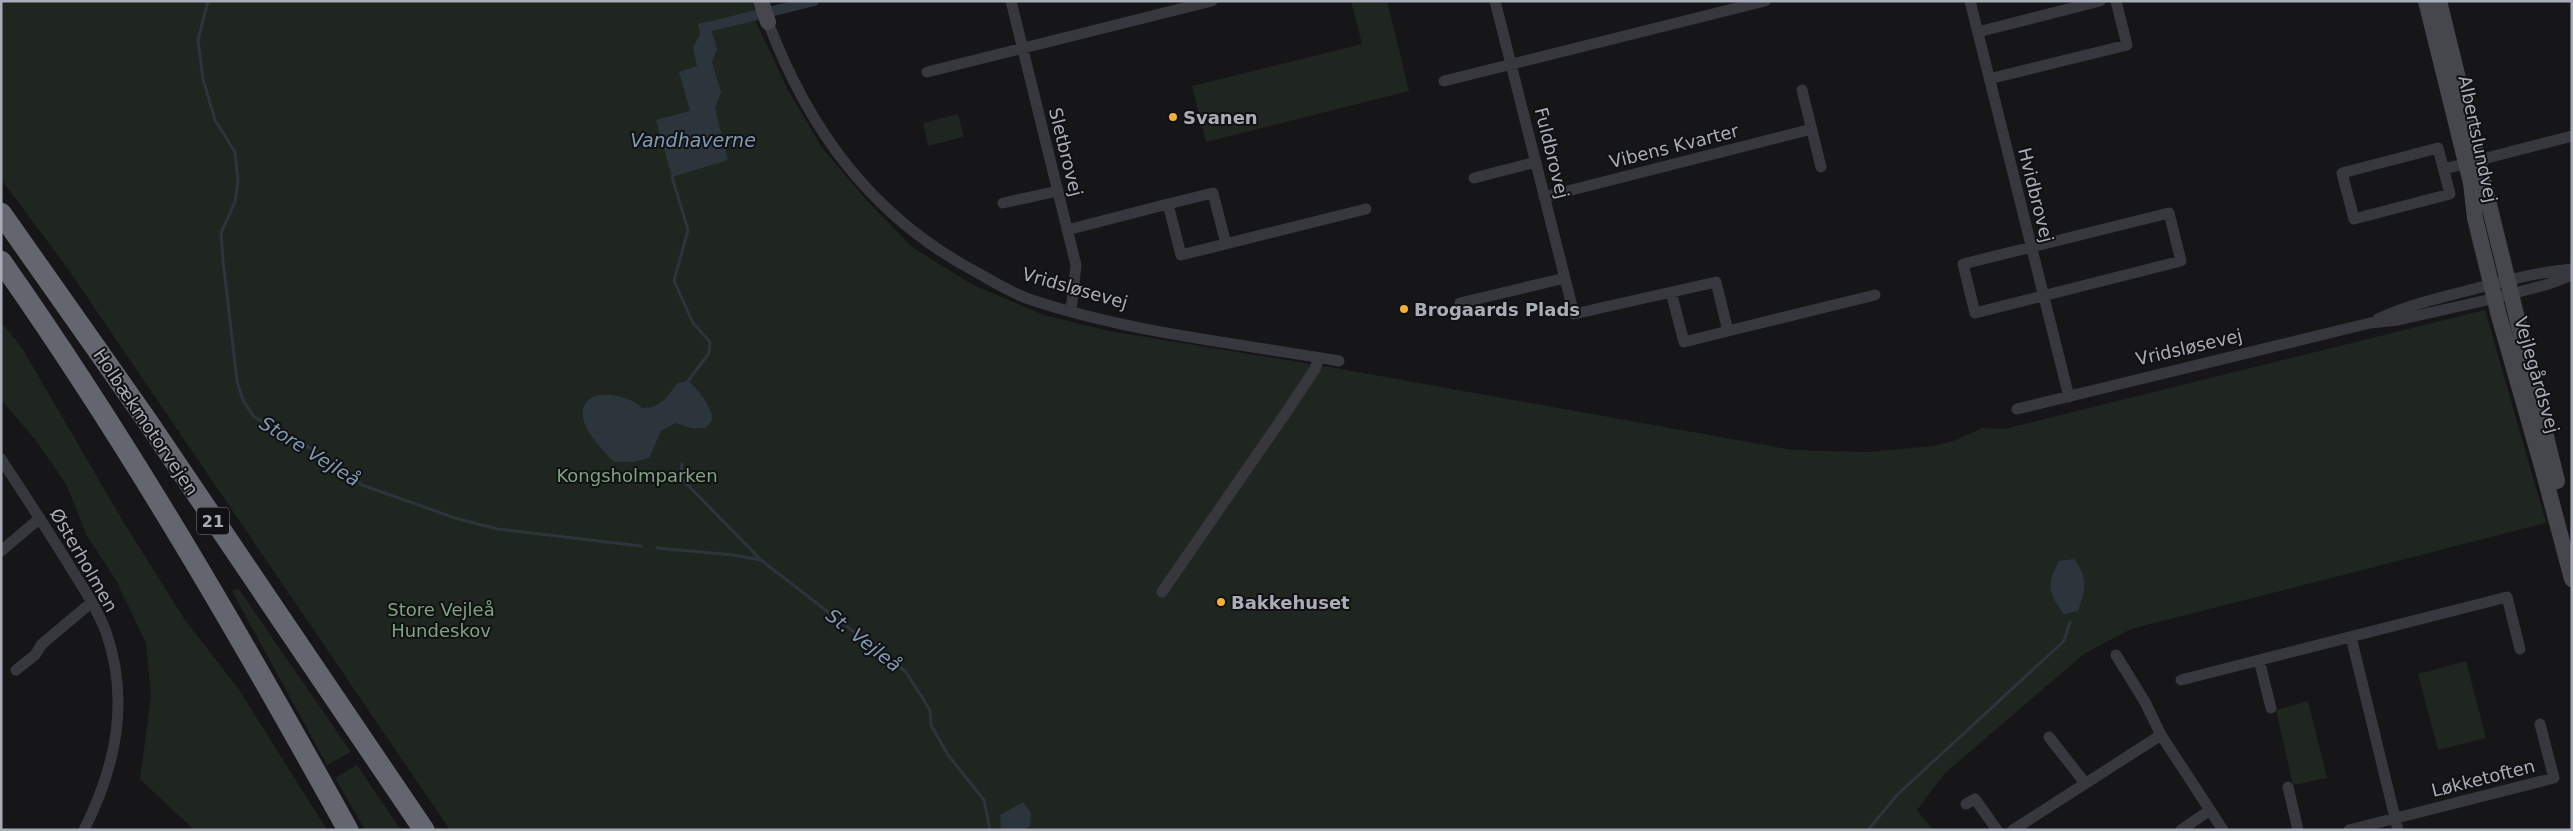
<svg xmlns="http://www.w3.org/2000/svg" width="2573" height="831" viewBox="0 0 2573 831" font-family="'DejaVu Sans',sans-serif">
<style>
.green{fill:#1e261f}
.water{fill:#2c353c}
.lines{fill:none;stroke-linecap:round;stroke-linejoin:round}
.stream{stroke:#2c353c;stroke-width:3}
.canal{stroke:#2c353c;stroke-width:10}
.street{stroke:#37383d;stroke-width:11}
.secondary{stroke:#45474d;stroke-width:16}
.highway{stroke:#63666e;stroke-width:21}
.poi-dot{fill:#f2b134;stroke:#111113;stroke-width:2}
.labels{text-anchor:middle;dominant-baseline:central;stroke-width:4;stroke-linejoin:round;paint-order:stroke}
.shield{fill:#111113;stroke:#7b7e86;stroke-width:1}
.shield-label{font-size:16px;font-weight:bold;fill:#a8adb8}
.poi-label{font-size:18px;font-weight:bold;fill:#a8adb8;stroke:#111113;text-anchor:start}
.street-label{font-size:18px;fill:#a8adb8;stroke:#111113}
.park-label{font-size:18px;fill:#7fa381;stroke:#111113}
.water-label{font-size:19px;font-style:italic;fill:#7f9bb3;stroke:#111113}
</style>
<rect width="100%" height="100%" fill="#161618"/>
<path class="green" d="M1,1h751l5,23 30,64 35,60 49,57 41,42 61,38 71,30 65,16 232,38 451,81 74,2 68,-6 19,-5 30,-13 21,1 481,-119 61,213 -415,106 -47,25 -140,120 -27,36 16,20h-1483l-382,-561 -67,-90z
M1351,1h36l22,90 -203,51 -14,-56 170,-42z
M958,114l6,23 -36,9 -5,-23z
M1,322l21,26 102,175 61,97 53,68 89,142h-133l-54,-51 11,-83 -5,-53 -30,-63 -29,-44 -21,-52 -32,-46 -33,-38z
M238,588l113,164 -24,13 -95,-174z
M2466,661l20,77 -48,12 -20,-76z
M2308,701l19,77 -34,7 -17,-75z
M357,765l44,65h-36l-30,-52z"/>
<path class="water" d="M709,21l8,28 -5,13 9,30 -6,16 13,52 -56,17 -16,-57 34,-9 -11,-39 18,-6 -4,-19 7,-12 -2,-11z
M688,381c8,5 25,28 24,37 0,5 -4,7 -7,10h-14l-15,-5 -15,8 -12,27 -15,4h-20c-10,-11 -29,-29 -31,-45 -3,-33 45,-23 59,-9 20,0 24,-11 36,-25z
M2074,559c14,19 12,30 4,52l-14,3c-16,-20 -18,-30 -5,-53z
M1023,802l8,11 -1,13 -7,4h-22l-1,-15z"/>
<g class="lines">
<path class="stream" d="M208,1l-10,39 5,39 12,41 20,32 3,29 -3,21 -14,31 2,27 14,121 6,19 11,17 48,26 33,21 27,21 93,33 42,11 144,17
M672,177l16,53 -14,51 19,42 17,19 -1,11 -21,28v4
M682,464l-1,14 80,82
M657,548l76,7 28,5 145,112 24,38 1,15 17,30 36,45 6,30
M1868,830l29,-35 167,-154 6,-19"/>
<path class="canal" d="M712,26l102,-25"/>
<path class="street" d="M1011,1l65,264 -5,46
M1495,1l79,313 142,-32 12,49 147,-36
M1970,1l99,396
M768,22c41,109 105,196 210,251 17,10 35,21 54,27 99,33 205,43 307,61
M1978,32l122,-31
M927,72l285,-71
M1989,79l138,-34 -11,-44
M1444,81l321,-80
M1802,90l19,77
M2438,148l12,46 -96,25 -12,-46z
M2444,169l128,-33
M1474,178l62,-16
M1544,197l268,-68
M1003,203l55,-12
M1168,204l45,-11 13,51
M2169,213l12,48 -206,52 -12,-49z
M1067,230l101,-26 13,51 185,-46
M1671,292l13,50 44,-11
M1460,303l105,-25
M2378,319c29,-14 61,-21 92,-29 34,-9 67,-18 102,-21
M2017,409l353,-86 28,-3 89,-20 62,-16 23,-9
M1,459c23,35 46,70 68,106 13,21 28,43 37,67 24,69 10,134 -22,198
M1,551l39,-33
M1162,592l123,-178 30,-45 4,-11
M2351,637l47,193
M2259,660l12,48
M16,670l19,-15 7,-11 50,-42
M2181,680l326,-83 13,52
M2161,735l62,95
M2049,737l36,46
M2288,787l10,43
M1966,804l9,-5 22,31
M2013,830l148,-95 -16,-33 -29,-47
M2181,830l29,-20
M2349,830l205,-52 -14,-54"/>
<path class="secondary" d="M761,1l7,21
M2426,1l45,182 4,35 24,98 44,154 29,109
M2439,1l118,480"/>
<path class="highway" d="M1,213l145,206 278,411
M1,261c128,182 239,374 347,569"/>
</g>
<g class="poi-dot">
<circle cx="1173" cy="117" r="5"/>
<circle cx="1404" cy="309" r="5"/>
<circle cx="1221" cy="602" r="5"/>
</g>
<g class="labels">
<rect class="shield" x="197" y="507.5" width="32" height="27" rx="4"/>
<g class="shield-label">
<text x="213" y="521">21</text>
</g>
<g class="poi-label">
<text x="1183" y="117">Svanen</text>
<text x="1414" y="309">Brogaards Plads</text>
<text x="1231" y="602">Bakkehuset</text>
</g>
<g class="street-label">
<text transform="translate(2478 139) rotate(78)">Albertslundvej</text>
<text transform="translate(1674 146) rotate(-14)">Vibens Kvarter</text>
<text transform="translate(1066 152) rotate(76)">Sletbrovej</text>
<text transform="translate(1552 153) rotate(76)">Fuldbrovej</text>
<text transform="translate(2036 195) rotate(76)">Hvidbrovej</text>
<text transform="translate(1075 288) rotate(16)">Vridsløsevej</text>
<text transform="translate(2189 347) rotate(-13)">Vridsløsevej</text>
<text transform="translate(2537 375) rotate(74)">Vejlegårdsvej</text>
<text transform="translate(146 422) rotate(56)">Holbækmotorvejen</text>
<text transform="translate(84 560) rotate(60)">Østerholmen</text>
<text transform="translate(2483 778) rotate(-14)">Løkketoften</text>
</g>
<g class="park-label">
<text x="637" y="475">Kongsholmparken</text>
<text x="441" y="609">Store Vejleå<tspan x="441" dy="21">Hundeskov</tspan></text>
</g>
<g class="water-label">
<text x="693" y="140">Vandhaverne</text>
<text transform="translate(310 451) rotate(32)">Store Vejleå</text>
<text transform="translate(864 640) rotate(38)">St. Vejleå</text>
</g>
</g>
<rect width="2573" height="831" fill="none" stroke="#a8adb8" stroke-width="5"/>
</svg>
